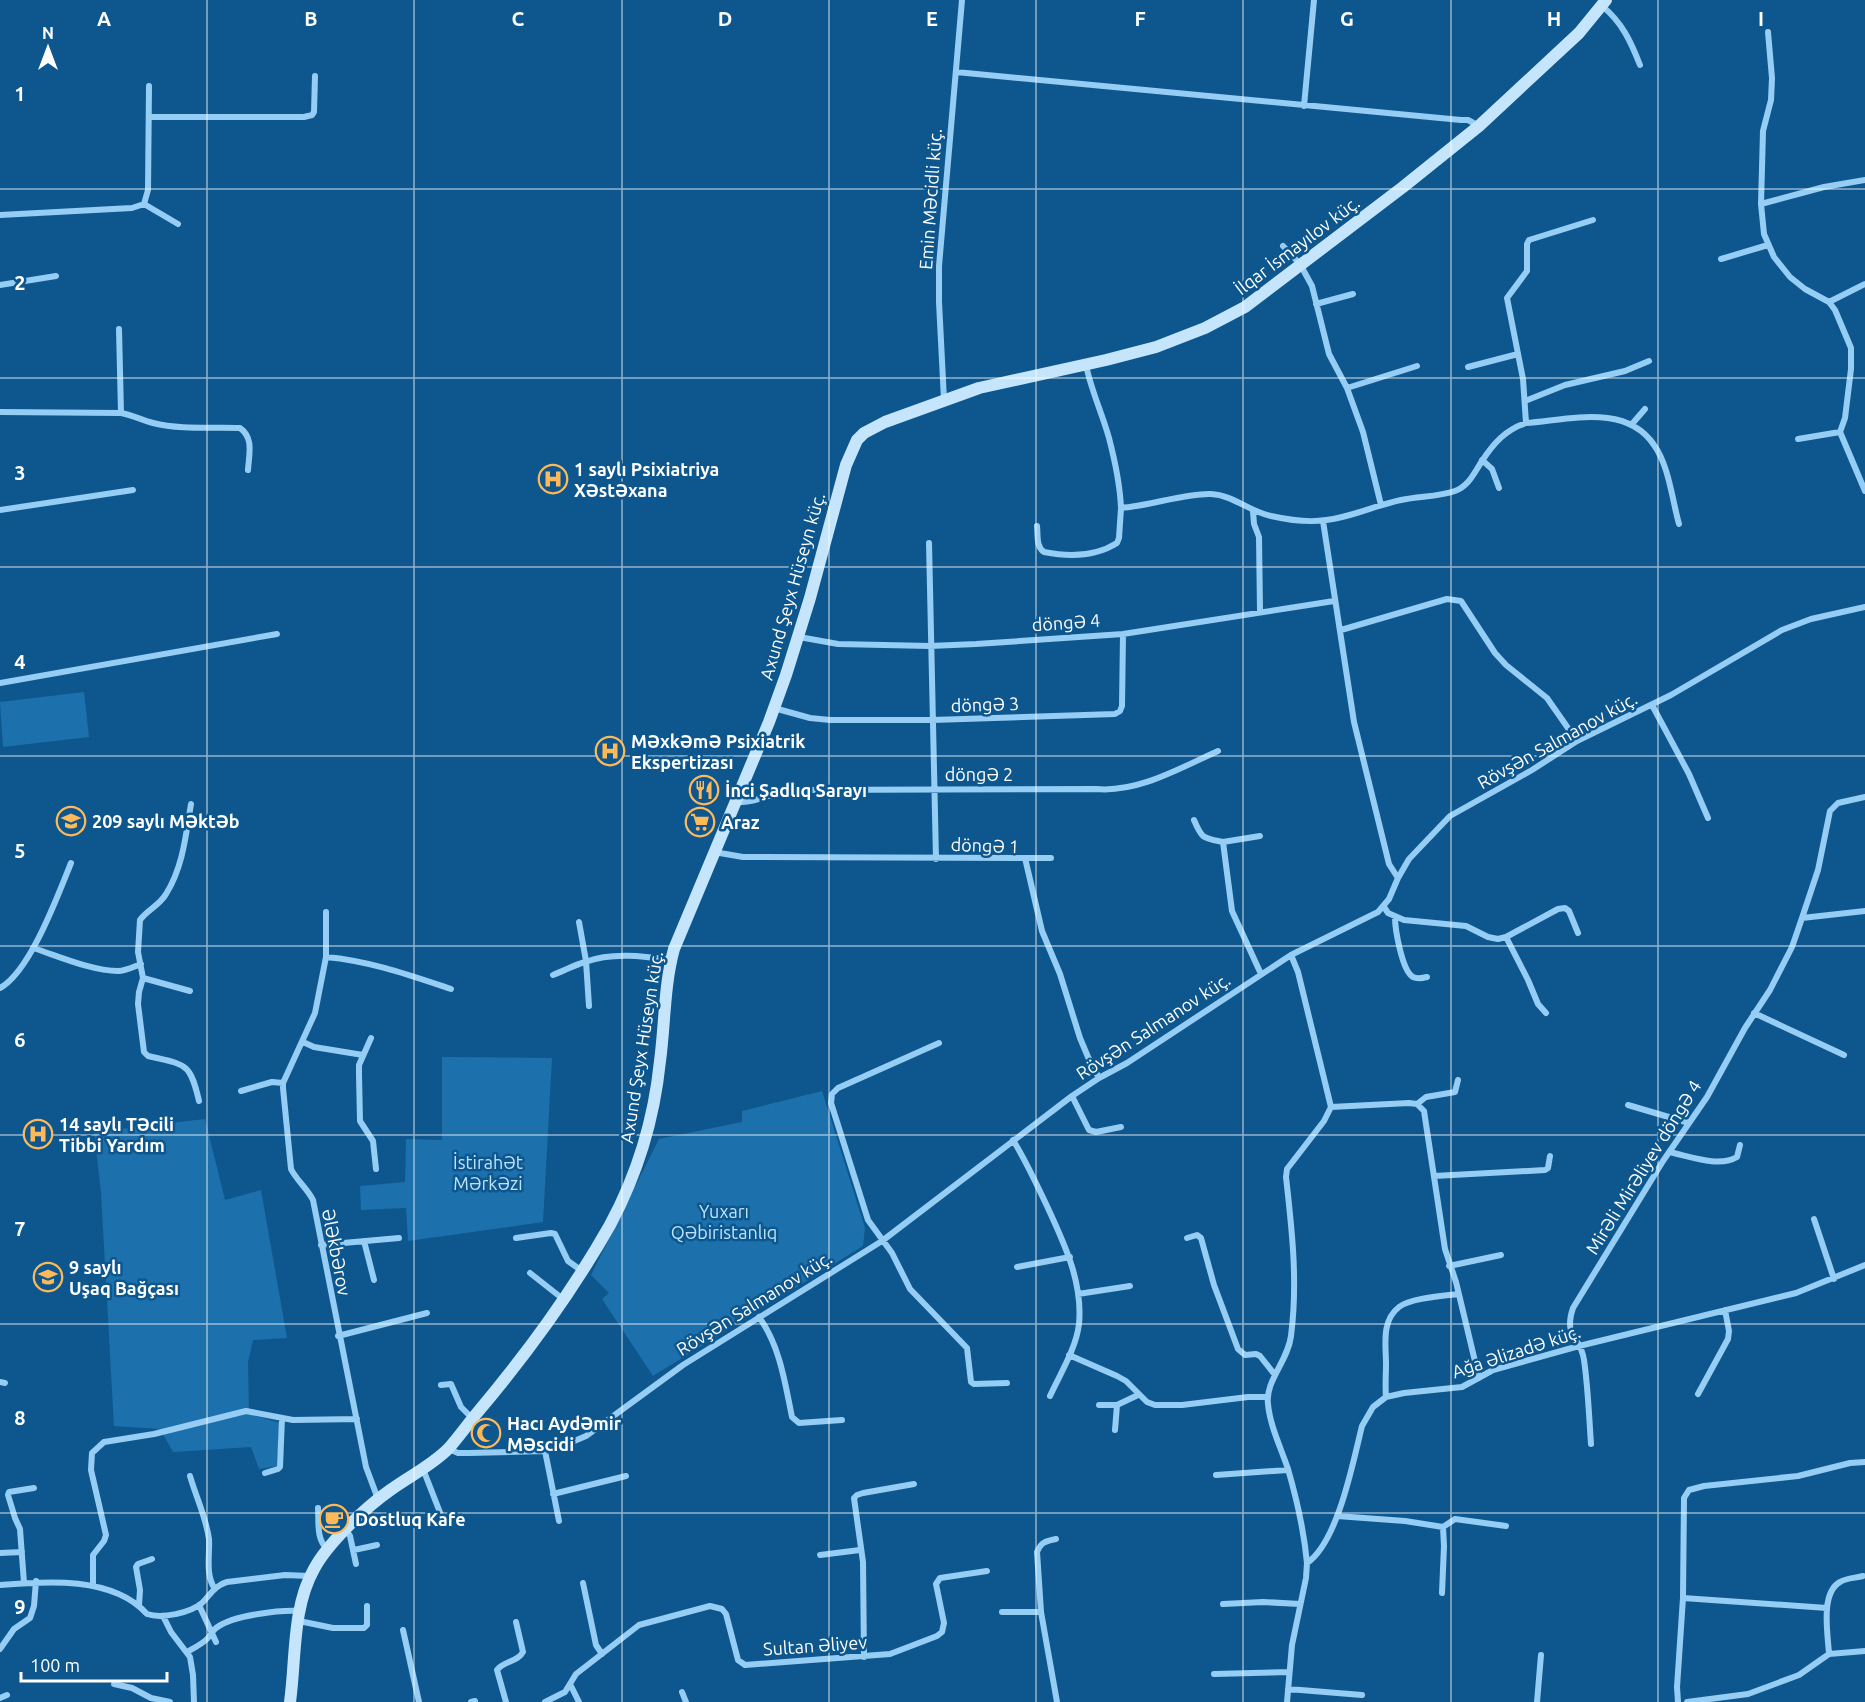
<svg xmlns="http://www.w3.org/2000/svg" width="1865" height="1702" viewBox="0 0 1865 1702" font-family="Ubuntu,sans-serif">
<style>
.green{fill:#1c70ac}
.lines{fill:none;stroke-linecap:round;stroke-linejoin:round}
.street{stroke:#96cdf4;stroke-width:6}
.secondary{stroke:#c5e5fd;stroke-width:12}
.grid{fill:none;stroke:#fff;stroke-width:1.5;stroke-opacity:0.55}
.labels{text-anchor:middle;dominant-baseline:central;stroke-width:5;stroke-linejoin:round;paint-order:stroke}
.street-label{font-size:18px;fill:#fff;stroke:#0e578e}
.poi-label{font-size:18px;font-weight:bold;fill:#fff;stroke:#0e578e;text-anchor:start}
.park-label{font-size:18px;fill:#bde3fe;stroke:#0e578e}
.grid-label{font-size:20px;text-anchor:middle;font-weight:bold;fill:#fff;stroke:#0e578e;stroke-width:5;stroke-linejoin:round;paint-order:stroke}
</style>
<rect width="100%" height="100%" fill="#0e578e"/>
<path class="green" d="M84,692l5,45 -86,10 -3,-45z
M442,1057l110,1 -9,164 -135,19 -2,-33 -45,2 -1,-24 45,-4 1,-43 36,1z
M822,1091l43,137 -2,18 -210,130 -51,-77 7,-6 -18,-18 68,-136 83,-17v-11z
M205,1119l20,81 36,-10 26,148 -34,2 -5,22 1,52 31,9 -3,43 -18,3 -8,-22 -78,5 -13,-23 -46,-3 -13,-234 -7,-60z"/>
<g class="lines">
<path class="street" d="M1602,6c20,16 29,36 38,59
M1768,32l4,46 -1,22 -8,31 -2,73 3,30 10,23 16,20 15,12 24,13 6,8 16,38v21l-6,49 -5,14 25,59
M956,72l505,48h7l11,6
M1304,106l10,-106
M149,117h155l8,-2 2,-3 1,-36
M144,204l34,20
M1761,204l63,-17 41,-7
M0,215l132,-7 12,-4 4,-14 1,-104
M1283,246l17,18 12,22 17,68 18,34 16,44 18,73
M1721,259l47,-14
M0,285l56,-9
M1829,302l36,-18
M1316,304l37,-10
M119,329l2,84
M1086,365c5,25 16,48 23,73 6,23 11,46 12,70 28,-2 65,-15 90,-14 22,1 39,18 60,22 18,4 37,7 55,4 26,-3 50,-15 75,-20 18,-4 37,-3 54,-9 14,-5 19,-18 27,-30 11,-17 24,-32 44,-38 42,-3 100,-20 128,22 15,21 18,54 25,79
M1468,367l50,-13
M1347,388l70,-22
M944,400l-5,-98v-36l23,-266
M1525,401l40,-16 60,-14 24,-10
M0,412l121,1c11,2 21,7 32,10 27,7 59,4 87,5 14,10 9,26 8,42
M1526,423l-3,-44 -16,-81 20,-27v-27l2,-4 64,-20
M1632,424l13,-15
M1798,439l42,-7
M1482,460l10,9 7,19
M0,510l133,-20
M1253,511l1,13 5,13 1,74
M1323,521l31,201 35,142 9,14
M1037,526c1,9 -1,21 7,26 25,5 51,5 73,-9l2,-5 2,-30
M929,543l7,316
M1341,630l106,-31 14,2 34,52 11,12 41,33 30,43
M799,637l39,7 92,2 46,-2 147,-10 211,-33
M0,683l277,-49
M1652,705l37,69 19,44
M774,708l36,10 20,2h102l183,-6 5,-3 2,-5 1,-72
M735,802c20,2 37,-10 57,-12l304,-1c42,4 84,-21 122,-38
M191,804c-5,30 -8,63 -25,90 -6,11 -19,16 -26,26l-2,32 5,26 -4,14 -1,12 6,48 4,4c38,9 42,6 51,45
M1194,820c8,19 9,18 29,22l9,69 29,63
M1223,842l37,-6
M714,852l29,5 282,1 17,73 18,43 20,64 8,19 11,21
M1025,858h26
M1384,907l4,6 16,7 62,6 22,11 10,2 8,-2 52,-28 7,-1 4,3 9,22
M326,912v45l-11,56 -32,70v5l8,81c6,12 16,19 22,31l53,267 12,32
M1395,917c0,12 7,54 18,60 4,2 10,1 14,0
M1802,918l63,-7
M579,922l7,39 3,45
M1506,937l22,43 10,24 8,9
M33,948c25,8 59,23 85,23 8,0 15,-4 23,-7
M1291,955l7,17 33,135 -7,14 -37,48 -1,8c6,53 12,105 5,159 -3,25 -26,45 -23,68 2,22 13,44 20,65 9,31 16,62 19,94
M326,957c44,4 83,18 125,32
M553,975c11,-4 21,-10 32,-13 27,-10 58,-6 86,-2
M143,978l47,13
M0,988c30,-16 58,-93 71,-125
M1754,1013l90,42
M371,1038l-12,27v10l1,46 13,20 3,28
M303,1042l11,5 49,8
M939,1043l-101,45 -6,6 -1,9 37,117 24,33 18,36 57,59 4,34 3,2 33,-1
M241,1091l31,-9 11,1
M1072,1096l17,34 7,2 25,-5
M1417,1104l9,-7 29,-5 3,-12
M1628,1105l61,18
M1331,1107l78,-4 8,1 7,7 21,138 11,33 23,96
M1013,1140c13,21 23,43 34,66 17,37 36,76 32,118 -3,25 -19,50 -29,72
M1669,1152c20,4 50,16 68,5l3,-12
M1434,1176l111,-6 3,-2 2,-12
M1814,1219l20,60
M516,1238l35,-5 4,1 13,27 14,10
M1187,1238l10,-3 4,3 13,47 24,64 7,6 11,-1 4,2 15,19
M364,1241l10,39
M321,1245l78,-7
M1449,1266l52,-11
M1017,1267l53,-10
M530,1273l33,26
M1078,1294l52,-8
M759,1317c21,29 26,66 33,100l7,6 43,-3
M338,1336l89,-23
M1069,1355l48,21 9,5 21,21 8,3h27l66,-8h20
M0,1382l5,1
M441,1385l10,-1 10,23 11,11
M1698,1394l30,-55 1,-8 -4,-21
M1386,1397c-1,-11 0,-22 0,-33 0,-19 -5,-43 13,-57 12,-9 44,-11 59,-13
M1099,1405h18
M1115,1430l2,-25 21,-10
M1591,1444c-2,-28 -3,-57 -7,-84 -3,-24 -21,-22 -11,-52l90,-147 44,-64 38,-69 25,-38 22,-43 10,-29 16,-48 12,-59 8,-8 27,-6
M449,1449l9,4h11l76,-2 13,-3 28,-12 97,-71 199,-124 190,-145 27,-18 28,-15 164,-108 87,-43 11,-13 9,-21 11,-19 41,-43 82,-46 45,-29 94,-46 111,-65 29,-11 54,-12
M545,1451l14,70
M423,1469l18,46
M265,1473l13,-4 2,-2 2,-49
M1216,1475l72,-5
M190,1476c6,21 16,41 19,63 1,16 -4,36 6,50
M553,1494l73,-18
M318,1508c1,15 -2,30 9,41
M1337,1516l68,5 38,6 12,-8 51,7
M346,1530l4,6 6,28
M1056,1539c-10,2 -15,3 -19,13l4,60 16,90
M354,1550l23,-5
M0,1553l22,-1
M820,1555l40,-5
M24,1583l-4,-54 -5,-11 -7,-23 1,-3 25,-4
M583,1583l13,62 6,9
M0,1585c46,-4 113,-9 147,29 15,5 43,-1 55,-11 8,-8 13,-18 25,-21l58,-7 25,1
M93,1586v-31l11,-14 2,-6 -15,-65 1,-17 12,-11 50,-8 92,-23 47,9 64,-1
M1442,1593l2,-47 -1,-19
M1683,1598l144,10
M1223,1604l40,-2 37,2
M139,1605l1,-15 -4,-23 2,-3 14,-5
M199,1605l17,37
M1002,1612h39
M163,1616l8,16 19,25 3,18 1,27
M299,1621l34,7h31l3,-3v-19
M403,1630l16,72
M0,1649l14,-20 16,-11 4,-12 2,-25
M187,1652c7,-4 15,-8 20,-13 4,-4 6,-9 9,-11 17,-13 64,-18 84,-17
M1829,1654c-1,-19 -9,-61 11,-72 6,-4 16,-4 23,-6
M864,1657l-1,-95 -9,-64 3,-3 6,-2 51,-9
M1214,1674l75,-2
M114,1684l18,4 19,10 19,4
M570,1684l9,18
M1288,1689l74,6
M682,1692l4,10
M0,1698l7,-3
M471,1702l4,-1
M506,1702l-9,-32c6,-9 21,-8 26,-18l-7,-30
M545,1702l20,-10 11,-18 63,-49 71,-19 12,3 4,5 12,46 7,5 145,-11 47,-18 5,-4 2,-9 -8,-39 4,-6 47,-7
M1287,1702l5,-57 14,-67 1,-15c31,-21 46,-101 55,-137l11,-19 13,-10 18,-4 58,-6 31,-17 86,-24 217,-53 69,-28
M1537,1702l4,-47
M1678,1702l-1,-15 6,-89 1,-100 5,-8 15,-4 94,-10 52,-13 15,-1
M1687,1702l61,-8 51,-19 30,-21 36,-3"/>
<path class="secondary" d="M290,1702c6,-43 2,-94 24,-133 14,-26 51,-61 75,-78 19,-14 42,-25 59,-42 10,-11 19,-24 29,-36 49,-58 95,-121 133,-188 28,-52 44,-105 50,-164 5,-37 4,-76 14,-112l95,-227 17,-47 24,-77 36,-133 11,-25 7,-7 21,-11 94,-34 127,-28 50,-13 49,-19 40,-21 158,-120 76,-61 100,-93 27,-33"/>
</g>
<path class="grid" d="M207,0v1702M414,0v1702M622,0v1702M829,0v1702M1036,0v1702M1243,0v1702M1451,0v1702M1658,0v1702M0,189h1865M0,378h1865M0,567h1865M0,756h1865M0,946h1865M0,1135h1865M0,1324h1865M0,1513h1865"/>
<defs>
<g id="hospital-ring" transform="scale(1.5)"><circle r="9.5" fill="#0e578e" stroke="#ffb958" stroke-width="1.5"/><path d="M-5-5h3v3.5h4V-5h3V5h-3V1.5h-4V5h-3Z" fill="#ffb958"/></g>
<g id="restaurant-ring" transform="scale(1.5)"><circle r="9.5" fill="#0e578e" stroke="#ffb958" stroke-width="1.5"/><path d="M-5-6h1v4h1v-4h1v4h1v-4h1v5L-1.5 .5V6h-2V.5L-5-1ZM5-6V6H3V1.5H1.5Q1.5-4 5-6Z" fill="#ffb958"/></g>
<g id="school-ring" transform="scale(1.5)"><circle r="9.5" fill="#0e578e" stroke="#ffb958" stroke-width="1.5"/><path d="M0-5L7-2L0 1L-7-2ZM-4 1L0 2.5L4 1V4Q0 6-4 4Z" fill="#ffb958"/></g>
<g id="supermarket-ring" transform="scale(1.5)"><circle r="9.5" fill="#0e578e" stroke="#ffb958" stroke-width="1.5"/><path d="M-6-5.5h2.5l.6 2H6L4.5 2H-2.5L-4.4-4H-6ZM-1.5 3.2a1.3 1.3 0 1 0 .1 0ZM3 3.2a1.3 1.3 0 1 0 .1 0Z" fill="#ffb958"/></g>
<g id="mosque-ring" transform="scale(1.5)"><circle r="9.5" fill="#0e578e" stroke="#ffb958" stroke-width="1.5"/><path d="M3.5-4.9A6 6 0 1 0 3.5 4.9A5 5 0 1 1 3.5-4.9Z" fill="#ffb958"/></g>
<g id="cafe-ring" transform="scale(1.5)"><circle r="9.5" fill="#0e578e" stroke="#ffb958" stroke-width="1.5"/><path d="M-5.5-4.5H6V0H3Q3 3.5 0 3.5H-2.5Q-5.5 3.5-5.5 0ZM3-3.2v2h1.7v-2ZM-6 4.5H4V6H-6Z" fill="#ffb958"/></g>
</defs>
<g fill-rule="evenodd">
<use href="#hospital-ring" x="553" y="479"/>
<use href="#hospital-ring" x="610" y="751"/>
<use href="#restaurant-ring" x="704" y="790"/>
<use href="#school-ring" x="71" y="821"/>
<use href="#supermarket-ring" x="700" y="822"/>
<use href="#hospital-ring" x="38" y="1134"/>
<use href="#school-ring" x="48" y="1277"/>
<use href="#mosque-ring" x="486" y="1433"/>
<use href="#cafe-ring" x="334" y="1519"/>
</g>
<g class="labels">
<g class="street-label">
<text transform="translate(930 199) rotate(-86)">Emin Məcidli küç.</text>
<text transform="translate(1297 245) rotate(-37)">İlqar İsmayılov küç.</text>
<text transform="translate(792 586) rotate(-74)">Axund Şeyx Hüseyn küç.</text>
<text transform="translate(1066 622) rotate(-4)">döngə 4</text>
<text transform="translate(985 704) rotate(-2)">döngə 3</text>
<text transform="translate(1557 740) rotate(-29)">Rövşən Salmanov küç.</text>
<text x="979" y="774">döngə 2</text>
<text transform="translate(985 845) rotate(2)">döngə 1</text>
<text transform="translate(1153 1026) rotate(-33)">Rövşən Salmanov küç.</text>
<text transform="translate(641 1047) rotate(-81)">Axund Şeyx Hüseyn küç.</text>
<text transform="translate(1643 1167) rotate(-58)">Mirəli Mirəliyev döngə 4</text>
<text transform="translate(337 1252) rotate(79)">Ələkbərov</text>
<text transform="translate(754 1303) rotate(-32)">Rövşən Salmanov küç.</text>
<text transform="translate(1516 1351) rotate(-18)">Ağa Əlizadə küç.</text>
<text transform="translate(815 1645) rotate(-4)">Sultan Əliyev</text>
</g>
<g class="poi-label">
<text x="574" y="469">1 saylı Psixiatriya<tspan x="574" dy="21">Xəstəxana</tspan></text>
<text x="631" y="741">Məxkəmə Psixiatrik<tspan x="631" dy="21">Ekspertizası</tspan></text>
<text x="725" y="790">İnci Şadlıq Sarayı</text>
<text x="92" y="821">209 saylı Məktəb</text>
<text x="721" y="822">Araz</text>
<text x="59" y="1124">14 saylı Təcili<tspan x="59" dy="21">Tibbi Yardım</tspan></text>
<text x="69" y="1267">9 saylı<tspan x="69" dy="21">Uşaq Bağçası</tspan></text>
<text x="507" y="1423">Hacı Aydəmir<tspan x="507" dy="21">Məscidi</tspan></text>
<text x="355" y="1519">Dostluq Kafe</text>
</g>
<g class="park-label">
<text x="488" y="1162">İstirahət<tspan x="488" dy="21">Mərkəzi</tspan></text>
<text x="724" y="1211">Yuxarı<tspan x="724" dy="21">Qəbiristanlıq</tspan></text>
</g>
</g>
<g class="grid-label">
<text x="104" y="26">A</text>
<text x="311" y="26">B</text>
<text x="518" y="26">C</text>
<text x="725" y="26">D</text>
<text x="932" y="26">E</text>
<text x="1140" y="26">F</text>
<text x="1347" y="26">G</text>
<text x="1554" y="26">H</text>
<text x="1761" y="26">I</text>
<text x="20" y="101">1</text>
<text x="20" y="290">2</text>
<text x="20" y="480">3</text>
<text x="20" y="669">4</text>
<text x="20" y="858">5</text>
<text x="20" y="1047">6</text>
<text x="20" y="1236">7</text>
<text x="20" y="1425">8</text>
<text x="20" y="1614">9</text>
</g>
<g transform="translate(48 48)" stroke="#0e578e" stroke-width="4.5" paint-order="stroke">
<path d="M0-4.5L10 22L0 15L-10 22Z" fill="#ffffff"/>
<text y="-9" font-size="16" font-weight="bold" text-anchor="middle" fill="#ffffff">N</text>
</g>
<path d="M21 1672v9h146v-9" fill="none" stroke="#ffffff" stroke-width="3"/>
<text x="30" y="1672" font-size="18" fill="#ffffff" stroke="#0e578e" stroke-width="4.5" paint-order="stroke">100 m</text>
</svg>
